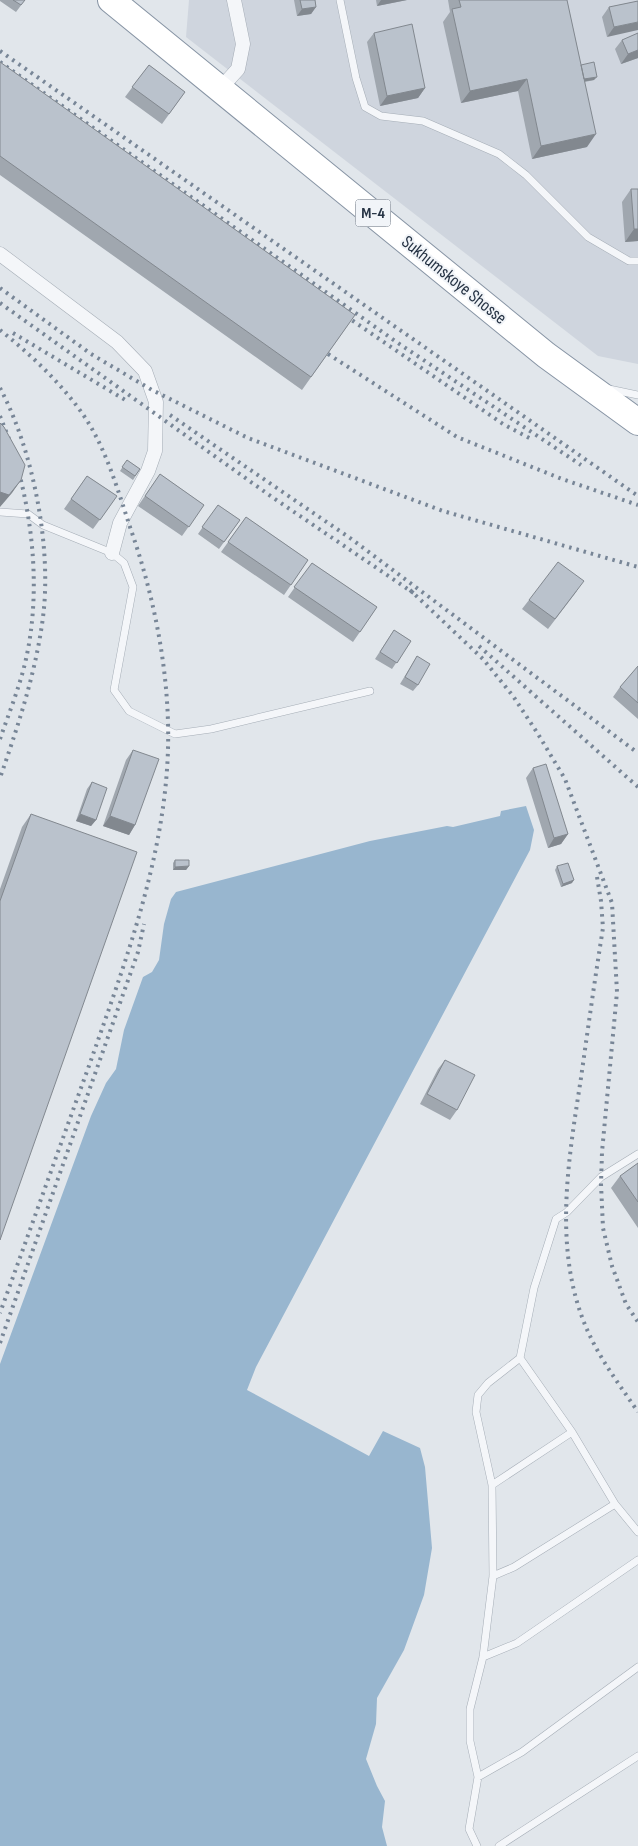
<svg xmlns="http://www.w3.org/2000/svg" width="638" height="1846" viewBox="0 0 638 1846" font-family="'Sofia Sans Condensed',sans-serif">
<style>
.built{fill:#cfd5de}
.water{fill:#98b6cf}
.lines{fill:none;stroke-linecap:round;stroke-linejoin:round}
.lane-casing{stroke:#a5adb6;stroke-width:8}
.street-casing{stroke:#a5adb6;stroke-width:15}
.highway-casing{stroke:#8794a4;stroke-width:28}
.lane{stroke:#f4f6f9;stroke-width:7}
.street{stroke:#f4f6f9;stroke-width:14}
.highway{stroke:#fff;stroke-width:26}
.rail{stroke:#788697;stroke-width:4;stroke-dasharray:2.5 5;stroke-linecap:butt}
.wall{fill:#a0a7af}
.shaded-wall{fill:#82888f}
.building{fill:#bac2cc;stroke:#82888f}
.labels{text-anchor:middle;dominant-baseline:central;stroke-width:4;stroke-linejoin:round;paint-order:stroke}
.shield{fill:#f1f4f8;stroke:#646e7b;stroke-width:1}
.shield-label{font-size:16px;font-weight:bold;fill:#273445}
.street-label{font-size:18px;fill:#273445;stroke:#f1f4f8}
</style>
<rect width="100%" height="100%" fill="#e1e6eb"/>
<path class="built" d="M189,0h449v364l-40,-8 -412,-319z"/>
<path class="water" d="M526,806l8,24 -4,20 -274,517 -9,23 122,66 14,-25 37,17 5,19 7,81 -8,47 -20,55 -27,48 -1,26 -10,35 11,27 8,15 -3,26 5,19h-387v-482l91,-248 15,-33 10,-14 8,-39 19,-53 9,-5 7,-12 5,-36 7,-25 5,-7 194,-51 77,-15 6,1 47,-11 1,-5z"/>
<g class="lines">
<g class="lane-casing">
<path id="lane" d="M340,0l16,78 9,29 16,9 42,5 76,33 27,21 62,62 41,24h9
M609,389l29,6
M0,512l28,2 15,11 69,28 12,10 9,24 -19,103 15,21 46,23 36,-5 159,-38
M638,1154l-37,23 -34,35 -11,7 -22,69 -14,70 52,74 43,72 23,28
M492,1485l80,-53
M493,1576l21,-9 101,-63
M483,1657l34,-14 121,-83
M478,1777l44,-25 116,-85
M477,1846l-8,-17 9,-52 -8,-36v-32l13,-52 10,-81 -1,-91 -16,-73 2,-17 10,-12 32,-25
M499,1846l139,-90"/>
</g>
<g class="street-casing">
<path id="street" d="M220,89l18,-20 5,-25 -9,-44
M0,254l117,88 28,29 11,31 -1,49 -7,20 -28,52 -8,30"/>
</g>
<g class="highway-casing">
<path id="highway" d="M111,0l435,355 92,67"/>
</g>
<use href="#lane" class="lane"/>
<use href="#street" class="street"/>
<use href="#highway" class="highway"/>
<path class="rail" d="M0,51l638,445
M0,62l398,281 183,122
M0,288l91,66 61,36 96,48 195,73 195,56
M0,303l272,194 143,97
M340,312l163,112 28,15
M0,330c30,24 59,51 82,83 24,34 36,78 49,117 24,69 39,146 37,219 -3,108 -43,214 -78,314 -30,83 -60,167 -90,250
M13,333l114,68
M328,354l129,83 105,42 76,26
M0,388c33,62 52,159 43,229 -7,55 -25,109 -43,161
M170,415l180,123 288,215
M0,416l11,28
M410,590l73,69 30,37 25,38 27,45 47,124 5,89 -15,160 -1,32 2,44 9,38 14,38 12,18
M479,646l159,141
M0,739c9,-26 20,-53 26,-80 14,-63 8,-132 -9,-194
M597,877l4,24 2,27c-8,50 -15,100 -22,150 -12,78 -27,163 1,239 13,36 35,64 56,95
M0,1343l138,-391 6,-28"/>
</g>
<path class="wall" d="M0,0h25l-9,12 -16,-11z
M294,0h21l1,7 -5,7 -14,2z
M376,0h31l-30,6z
M448,0h119l14,65 13,15 -9,2 2,65 -55,12 -14,-68 -57,12 -18,-81 7,-10z
M638,1l-31,36 -5,-20 7,-10z
M374,33l51,55 -7,10 -38,8 -13,-64z
M638,33v25l-17,6 -6,-15 7,-9z
M0,62l355,253 -53,75 -302,-215z
M149,65l36,27 -23,32 -37,-27z
M631,189l7,52 -13,1 -3,-40z
M127,460l13,9 -7,11 -13,-9z
M160,474l44,31 -22,31 -44,-30z
M87,476l30,20 -24,33 -29,-20z
M218,505l22,15 -21,29 -21,-15z
M246,517l62,43 -24,35 -63,-43z
M312,563l65,44 -24,35 -65,-45z
M577,591l-29,38 -26,-20 7,-9z
M394,630l17,11 -19,28 -17,-10z
M417,656l1,29 -5,6 -13,-7z
M638,666v53l-25,-22 7,-10z
M133,750l2,75 -6,10 -26,-9 23,-66z
M533,768l35,66 -7,10 -13,4 -22,-70z
M92,782l4,38 -5,6 -15,-5 11,-32z
M31,814l-31,426v-351l22,-62z
M175,860l14,6 -3,4h-13v-7z
M557,866l15,17 -11,4 -6,-17z
M445,1060l12,50 -7,10 -30,-16 18,-35z
M638,1163v65l-27,-40 9,-12z"/>
<path class="shaded-wall" d="M381,0h26l-30,6z
M316,7l-5,7 -14,2 5,-7z
M638,22v8l-31,7 7,-10z
M638,50v8l-17,6 7,-10z
M597,77l-3,3 -14,2 3,-3z
M527,79l-9,12 -57,12 9,-12z
M425,88l-7,10 -38,8 7,-10z
M596,134l-9,13 -55,12 9,-13z
M634,229h4v12l-13,1z
M21,480l-9,13 -12,14v-15z
M80,814l16,6 -5,6 -15,-5z
M110,816l25,9 -6,10 -26,-9z
M568,834l-7,10 -13,4 6,-10z
M189,866l-3,4h-13l2,-3z
M574,880l-2,3 -11,4 2,-3z"/>
<path class="building" d="M13,0h12l-4,5z
M300,0h15l1,7 -14,2z
M459,0h108l29,134 -55,12 -14,-67 -57,12 -18,-82 9,-2z
M638,1v21l-24,5 -5,-20z
M412,24l13,64 -38,8 -13,-63z
M638,33v17l-10,4 -6,-14z
M0,62l355,253 -44,62 -311,-221z
M594,62l3,15 -13,2 -3,-14z
M149,65l36,27 -16,22 -37,-27z
M631,189h7v40h-4z
M0,423l4,4 21,38 -4,15 -12,15 -9,-3z
M127,460l13,9 -5,7 -13,-9z
M160,474l44,31 -15,22 -44,-31z
M87,476l30,20 -17,24 -29,-21z
M218,505l22,15 -16,22 -22,-15z
M246,517l62,43 -17,25 -63,-43z
M558,562l26,19 -29,38 -26,-19z
M312,563l65,44 -17,25 -66,-45z
M394,630l17,11 -14,22 -17,-11z
M417,656l13,8 -12,21 -13,-8z
M638,666v37l-18,-16z
M133,750l26,9 -24,66 -25,-9z
M546,764l22,70 -14,4 -21,-70z
M92,782l15,6 -11,32 -16,-6z
M31,814l106,38 -137,388v-339z
M175,860h14v6l-14,1z
M568,863l6,17 -11,4 -6,-18z
M445,1060l30,15 -18,35 -30,-16z
M638,1163v39l-18,-26z"/>
<g class="labels">
<rect class="shield" x="355.5" y="199.5" width="35" height="27" rx="4"/>
<g class="shield-label">
<text x="373" y="213">М-4</text>
</g>
<g class="street-label">
<text transform="translate(454 280) rotate(39)">Sukhumskoye Shosse</text>
</g>
</g>
</svg>
